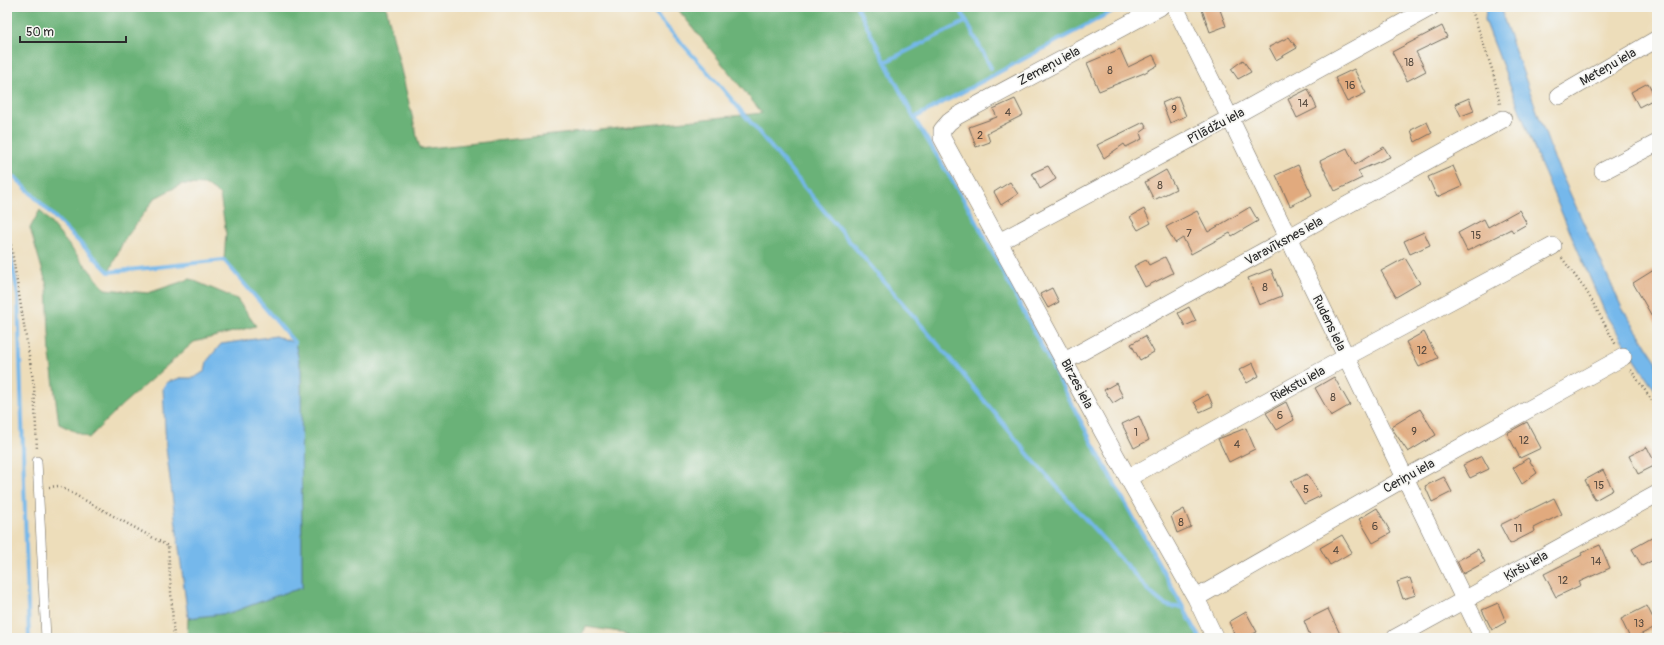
<svg xmlns="http://www.w3.org/2000/svg" width="1664" height="645" viewBox="0 0 1664 645" font-family="Pangolin,sans-serif">
<style>
.forest{fill:#6ab278;stroke:#4a6e52}
.water{fill:#75b8eb;stroke:#50728b}
.lines{fill:none;stroke-linecap:round;stroke-linejoin:round}
.stream{stroke:#75b8eb;stroke-width:4}
.building{fill:#e1aa7e}
.service-casing{stroke:#6f695d;stroke-width:10}
.minor-casing{stroke:#6f695d;stroke-width:18}
.path{stroke:#6f695d;stroke-width:2.5;stroke-dasharray:1 3;stroke-linecap:butt}
.service{stroke:#fff;stroke-width:9}
.minor{stroke:#fff;stroke-width:17}
.labels{text-anchor:middle;dominant-baseline:central;stroke-width:3.5;stroke-linejoin:round;paint-order:stroke}
.number-label{font-size:11px;fill:#584b40}
.street-label{font-size:13px;fill:#2b2b2b;stroke:#f6f6f2}
</style>
<rect width="100%" height="100%" fill="#f6f6f2"/>
<filter id="ink" filterUnits="userSpaceOnUse"><feTurbulence type="fractalNoise" baseFrequency=".025" numOctaves="2"/><feDisplacementMap in="SourceGraphic" scale="8" xChannelSelector="R" yChannelSelector="G"/><feConvolveMatrix kernelMatrix="1 2 1 2 8 2 1 2 1" color-interpolation-filters="sRGB"/></filter>
<filter id="wash" filterUnits="userSpaceOnUse"><feTurbulence type="fractalNoise" baseFrequency=".012" numOctaves="4" result="noise"/><feDisplacementMap in="SourceGraphic" scale="16" xChannelSelector="R" yChannelSelector="G"/><feGaussianBlur stdDeviation="0.9" result="paint"/><feColorMatrix in="noise" values="0 0 0 0 0 0 0 0 0 0 0 0 0 0 0 0 0 1.4 0 .05"/><feComposite in="paint" operator="in"/></filter>
<g filter="url(#wash)">
<rect width="100%" height="100%" fill="#edddba"/>
<path class="forest" d="M7,7h379l34,142 342,-36 -86,-106h444l-206,111 60,97 123,237 103,186h-568l-12,-6 -34,-5 -6,11h-393l1,-20 42,-5 51,-19 21,-6 -1,-218 -6,-27 -71,-83 2,-27 -6,-38 -14,-10 -24,-1 -27,14 -32,44 -14,30 -94,-95 -8,-20z
M40,210l65,79 43,4 42,-14 47,20 19,27 -62,16 -71,62 -34,34 -30,-14 -9,-69 -3,-69 -17,-58z"/>
<path class="water" d="M1486,7h16l1,10 51,141 68,150 35,54v31l-50,-76 -67,-154 -55,-143z
M276,336l19,7 6,27 1,218 -21,6 -51,19 -42,5 -22,-170 -3,-60 4,-6 14,-4h13l11,-7 2,-10 14,-17z"/>
<g class="lines">
<path class="stream" d="M649,7l73,81 129,155 96,112 86,105 118,133c12,11 15,15 33,14
M857,7l57,111
M959,7l32,61
M1120,7l-206,111 59,97 124,237 103,186
M885,62l82,-41
M15,177l94,95 115,-12 71,83
M7,234l11,62 11,342"/>
</g>
<g id="blocks">
<path class="building" d="M1201,7h18l7,19 -16,6z
M1442,26l5,11 -31,15 10,19 -19,10 -15,-29z
M1289,37l8,11 -21,12 -7,-13z
M1120,49l8,18 25,-12 5,10 -14,8 -45,18 -12,-28z
M1243,60l8,12 -13,7 -7,-10z
M1354,69l12,24 -19,9 -12,-24z
M1648,83l8,15 -17,9 -8,-15z
M1308,89l9,19 -20,10 -9,-19z
M1178,96l8,20 -16,7 -8,-20z
M1469,98l5,13 -13,5 -6,-12z
M1015,99l8,16 -36,18 3,9 -14,5 -7,-20 28,-10 -4,-8z
M1144,122l3,6 -7,5 2,6 -16,8 -2,-3 -20,14 -7,-13z
M1427,122l5,11 -17,9 -4,-12z
M1384,147l6,10 -32,14 4,7 -27,13 -15,-30 27,-13 8,17z
M1298,165l14,30 -22,11 -14,-31z
M1048,166l8,13 -16,10 -8,-16z
M1453,166l9,20 -25,11 -9,-20z
M1166,170l10,19 -22,11 -9,-18z
M1010,182l8,12 -17,11 -7,-13z
M1250,207l8,14 -26,15 -2,-3 -39,21 -8,-16 -8,5 -9,-16 31,-16 11,21z
M1144,209l7,14 -13,7 -8,-13z
M1519,210l8,14 -14,8 -2,-3 -44,22 -9,-18 26,-14 4,8z
M1424,232l6,13 -20,9 -6,-13z
M1165,257l8,16 -28,14 -11,-21 12,-6 3,5z
M1405,258l15,25 -24,14 -15,-26z
M1657,268v57l-24,-42z
M1271,269l11,27 -23,9 -11,-27z
M1052,288l7,14 -11,6 -8,-14z
M1189,307l7,14 -11,5 -7,-13z
M1424,332l14,26 -19,9 -13,-25z
M1145,336l9,16 -14,8 -9,-16z
M1253,363l6,13 -12,7 -8,-13z
M1334,377l16,28 -19,11 -16,-28z
M1116,383l7,14 -10,6 -9,-13z
M1208,394l5,12 -13,6 -6,-10z
M1286,402l8,18 -17,10 -11,-17z
M1420,409l16,26 -28,17 -17,-25z
M1139,416l10,24 -15,8 -12,-24z
M1527,422l14,26 -21,10 -13,-25z
M1246,428l9,21 -26,13 -11,-23z
M1647,447l9,18 -18,9 -9,-18z
M1482,456l7,13 -19,9 -7,-13z
M1528,458l9,15 -15,11 -9,-16z
M1603,470l10,20 -18,10 -10,-20z
M1307,474l14,22 -17,8 -13,-22z
M1444,477l8,15 -20,10 -7,-16z
M1554,498l8,16 -28,14 1,3 -25,13 -10,-19z
M1377,508l14,25 -18,10 -14,-24z
M1184,509l7,18 -14,6 -6,-17z
M1342,535l10,17 -22,13 -10,-17z
M1657,535v23l-15,8 -10,-17z
M1600,545l10,23 -31,14 2,3 -25,12 -12,-23 38,-19 -1,-2z
M1478,549l7,13 -22,12 -6,-13z
M1410,578l6,17 -13,4 -6,-17z
M1498,603l8,19 -14,8 -10,-20z
M1647,606l10,20 -23,12h-4l-9,-19z
M1328,609l14,29h-31l-7,-17z
M1246,612l11,20 -13,6h-8l-7,-16z"/>
</g>
</g>
<g filter="url(#ink)">
<use href="#blocks" fill-opacity="0" stroke="#6f695d" stroke-width="1"/>
<g class="lines">
<g class="service-casing">
<path id="service" d="M37,461l9,177"/>
</g>
<g class="minor-casing">
<path id="minor" d="M1160,7l-203,109 -8,6 -7,8v8l186,340 68,120 19,40
M1175,7l55,111 253,520
M1559,96l98,-57
M1603,171l54,-28
M999,242l231,-124 201,-111
M1065,361l438,-242
M1128,478l218,-121 207,-111
M1196,598l209,-120 218,-121
M1395,638l262,-144"/>
</g>
<path class="path" d="M1471,7l22,65 7,32
M7,221l27,165 3,64
M1562,258l25,34 29,53
M1631,370l26,38
M49,487l10,-1 109,60 6,92"/>
<use href="#service" class="service"/>
<use href="#minor" class="minor"/>
</g>
</g>
<g class="labels">
<g class="number-label">
<text x="1409" y="62">18</text>
<text x="1110" y="70">8</text>
<text x="1350" y="85">16</text>
<text x="1303" y="103">14</text>
<text x="1174" y="109">9</text>
<text x="1008" y="112">4</text>
<text x="980" y="135">2</text>
<text x="1160" y="185">8</text>
<text x="1189" y="233">7</text>
<text x="1476" y="235">15</text>
<text x="1265" y="287">8</text>
<text x="1422" y="350">12</text>
<text x="1333" y="397">8</text>
<text x="1280" y="415">6</text>
<text x="1414" y="431">9</text>
<text x="1136" y="432">1</text>
<text x="1524" y="440">12</text>
<text x="1237" y="444">4</text>
<text x="1599" y="485">15</text>
<text x="1306" y="489">5</text>
<text x="1181" y="522">8</text>
<text x="1375" y="526">6</text>
<text x="1518" y="528">11</text>
<text x="1336" y="550">4</text>
<text x="1596" y="561">14</text>
<text x="1563" y="580">12</text>
<text x="1639" y="623">13</text>
</g>
<g class="street-label">
<text transform="translate(1049 66) rotate(-28)">Zemeņu iela</text>
<text transform="translate(1608 67) rotate(-30)">Meteņu iela</text>
<text transform="translate(1216 126) rotate(-28)">Pīlādžu iela</text>
<text transform="translate(1284 241) rotate(-29)">Varavīksnes iela</text>
<text transform="translate(1329 323) rotate(64)">Rudens iela</text>
<text transform="translate(1077 384) rotate(62)">Birzes iela</text>
<text transform="translate(1298 384) rotate(-29)">Riekstu iela</text>
<text transform="translate(1409 476) rotate(-29)">Ceriņu iela</text>
<text transform="translate(1526 566) rotate(-29)">Ķiršu iela</text>
</g>
</g>
<rect width="1664" height="645" fill="none" stroke="#f6f6f2" stroke-width="24"/>
<path d="M20 36v6h106v-6" fill="none" stroke="#2b2b2b" stroke-width="2"/>
<text x="26" y="36" font-size="12" fill="#2b2b2b" stroke="#f6f6f2" stroke-width="3" paint-order="stroke">50 m</text>
</svg>
